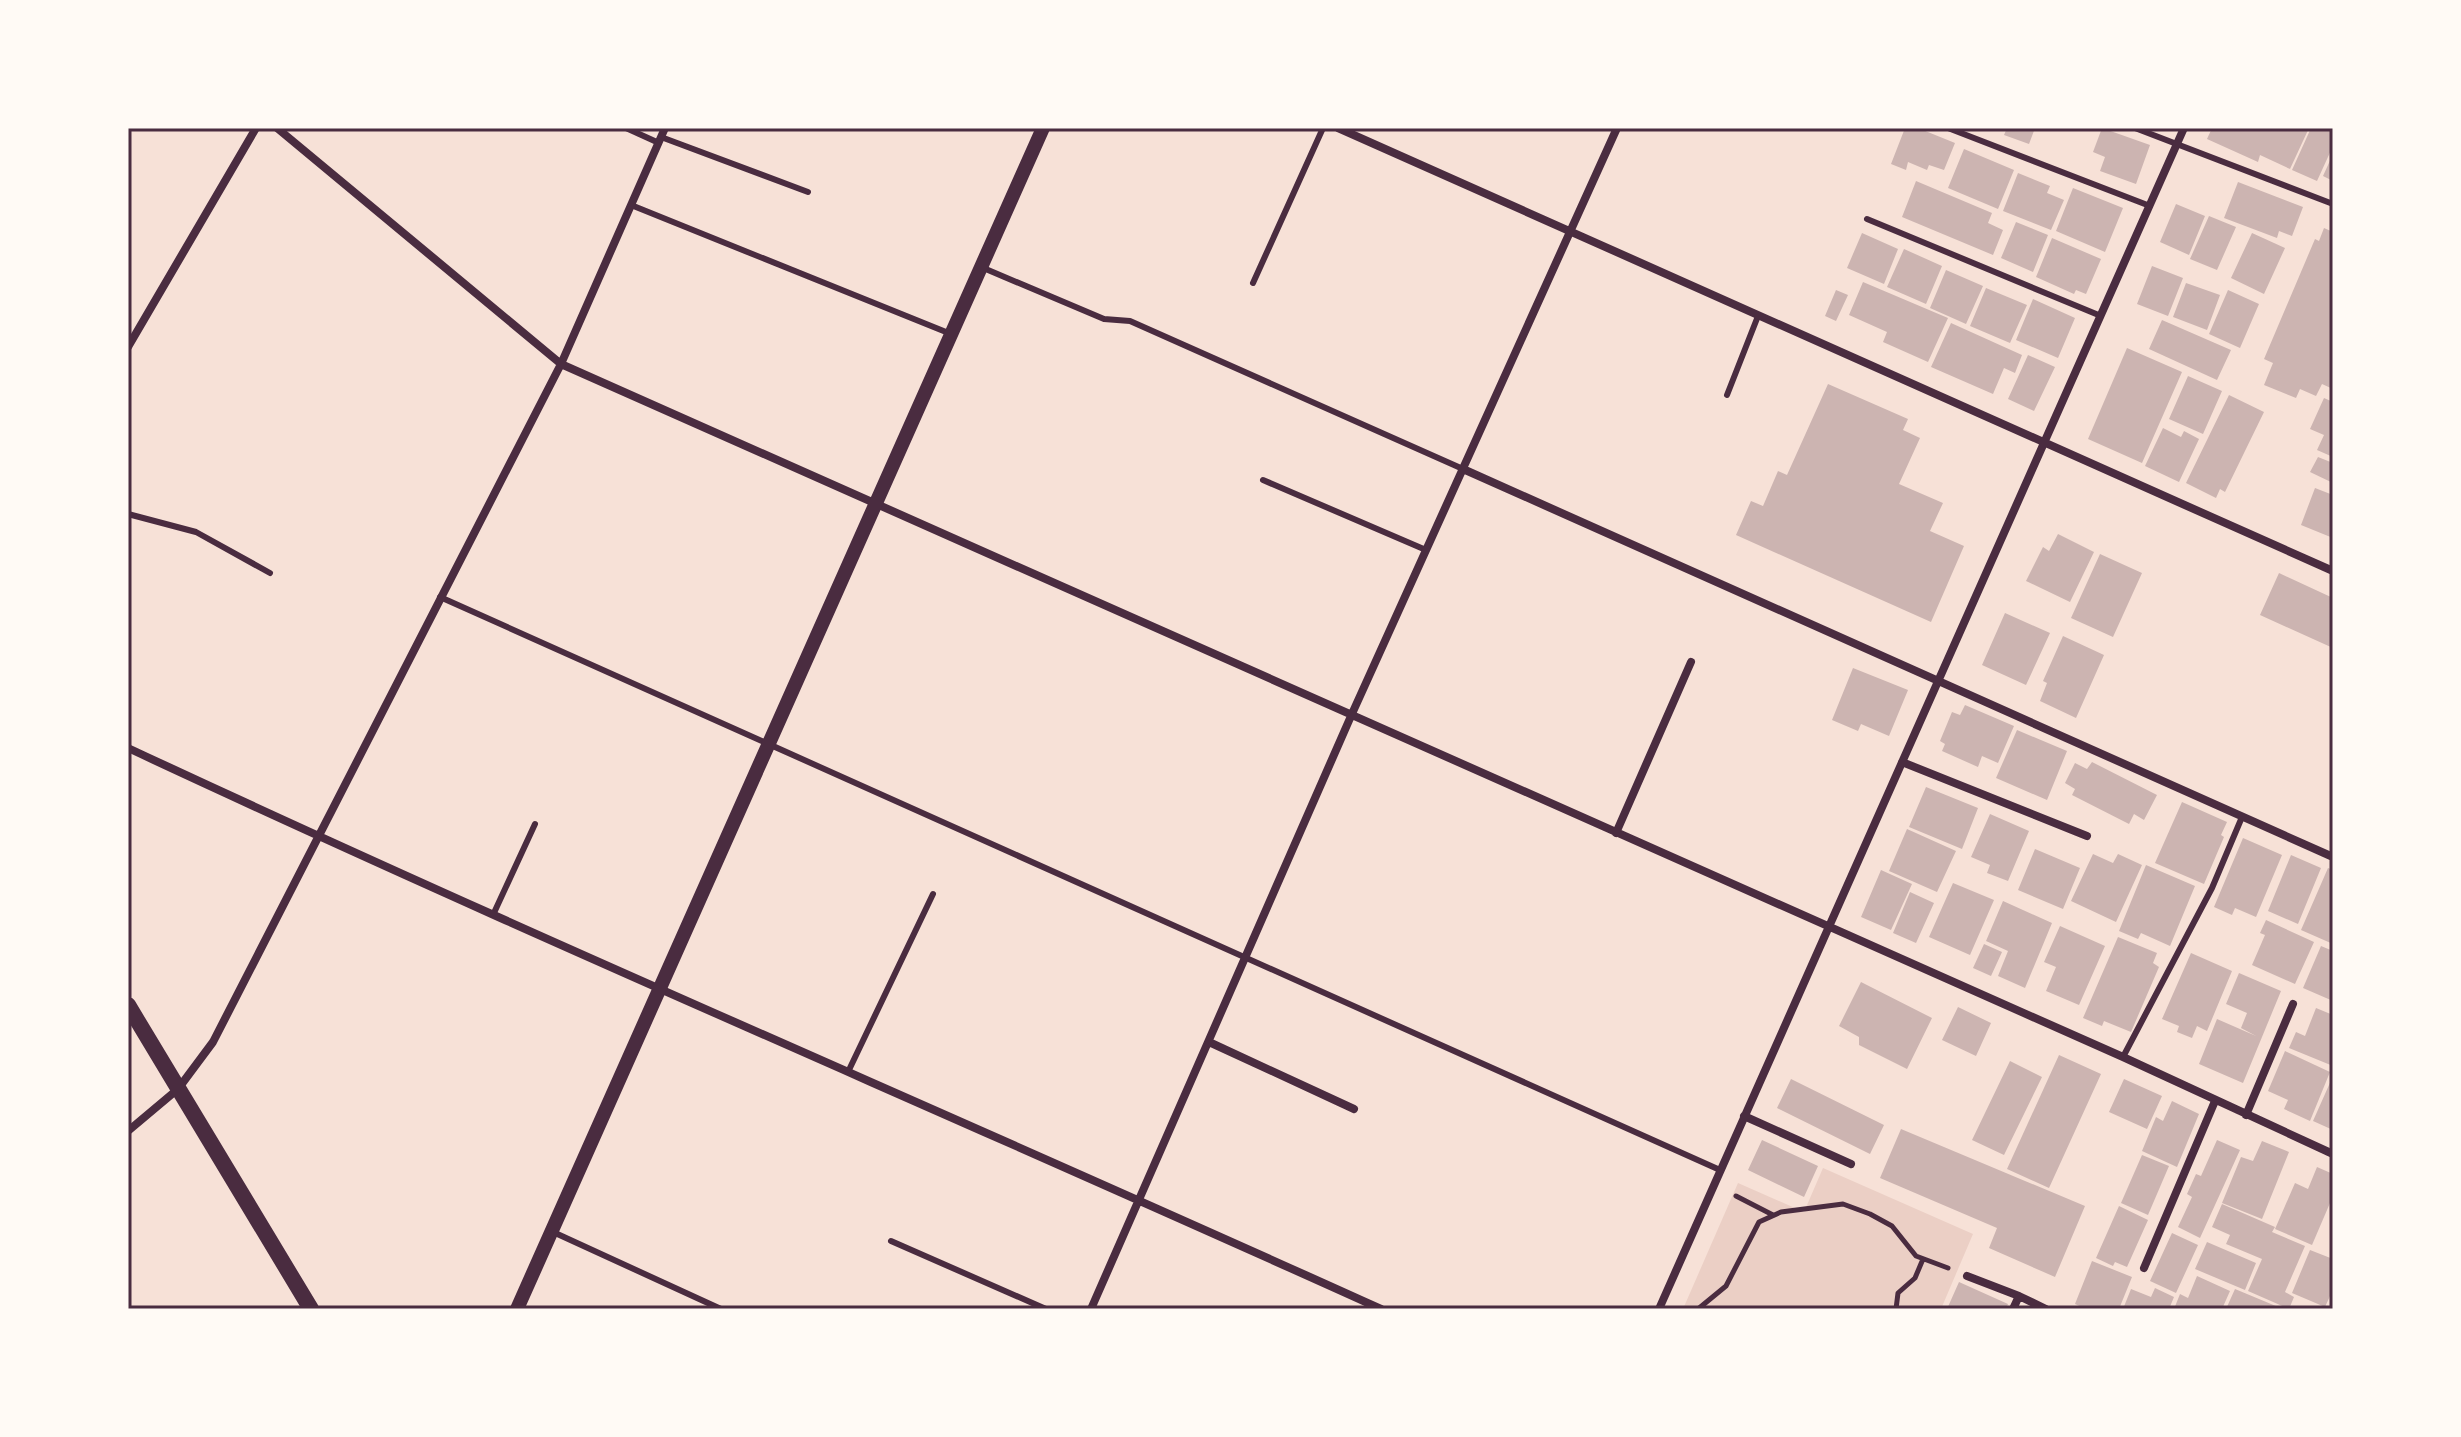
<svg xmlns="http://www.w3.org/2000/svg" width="2461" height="1437" viewBox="0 0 2461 1437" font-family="Helvetica,sans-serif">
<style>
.green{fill:#ebcfc5}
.building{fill:#ccb4b1}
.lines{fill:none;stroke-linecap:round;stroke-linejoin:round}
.path{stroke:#4a2c40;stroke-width:5}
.service{stroke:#4a2c40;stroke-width:6}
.minor{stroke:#4a2c40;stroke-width:8}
.tertiary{stroke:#4a2c40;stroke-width:14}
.secondary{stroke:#4a2c40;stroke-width:16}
.neatline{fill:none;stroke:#4a2c40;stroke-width:3}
</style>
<rect width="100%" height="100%" fill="#f7e1d7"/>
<path class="green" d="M1823,1168l150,66 -32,75h-258l55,-126 66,29z"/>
<path class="building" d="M1905,128h13l37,15 -11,27 -15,-5 -2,5 -19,-8 -2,8 -15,-6z
M2007,128h28l-6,16 -25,-9z
M2102,128l48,17 -14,39 -36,-13 5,-14 -12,-5z
M2212,128h97l-19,41 -30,-14 -2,7 -51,-23z
M2311,128h22v18l-16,35 -25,-11z
M1964,149l50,21 -16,39 -50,-21z
M2333,154v27l-10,-5z
M2018,173l32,13 -3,7 17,7 -13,30 -48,-19z
M1916,181l76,32 -4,10 15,7 -10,25 -91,-38z
M2238,182l65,25 -11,29 -13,-5 -2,7 -53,-20z
M2073,188l50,20 -18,44 -49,-21z
M2176,204l29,12 -16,39 -29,-13z
M2209,216l27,11 -19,43 -27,-11z
M2016,222l32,13 -15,37 -32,-14z
M2324,228l9,4v157l-11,-5 -6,12 -16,-7 -4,9 -32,-13 9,-22 -9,-4 51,-120 4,2z
M1862,233l36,16 -14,35 -37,-16z
M2252,233l33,15 -21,46 -33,-16z
M2052,238l49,21 -15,35 -10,-4 -2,4 -38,-17z
M1904,249l38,17 -16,38 -39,-17z
M2152,266l31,12 -15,38 -31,-12z
M1946,270l37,16 -17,38 -36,-16z
M1863,282l85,36 -20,44 -45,-20 4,-10 -38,-17z
M2186,283l34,12 -13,35 -34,-13z
M1986,288l41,17 -17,38 -40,-17z
M1836,290l12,5 -12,26 -11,-5z
M2228,290l31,14 -19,44 -31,-14z
M2033,299l42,19 -17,40 -42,-18z
M2162,320l69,30 -14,30 -68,-31z
M1951,323l71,32 -7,18 -11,-5 -11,26 -62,-27z
M2127,348l55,24 -40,91 -54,-24z
M2028,355l27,12 -21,44 -26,-12z
M2188,376l34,15 -19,43 -34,-15z
M1828,384l80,35 -5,11 17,8 -21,46 44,19 -13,28 34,15 -33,76 -195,-87 15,-34 12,5 15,-35 9,4z
M2229,395l35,17 -39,80 -5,-3 -4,9 -30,-15z
M2324,398l9,4v55l-16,-7 7,-15 -14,-6z
M2163,428l18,9 3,-6 15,8 -20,43 -34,-16z
M2318,457l15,6v20l-23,-11z
M2315,488l18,7v43l-32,-13z
M2058,534l36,18 -24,50 -44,-21 17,-34 6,4z
M2100,554l42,19 -29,64 -42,-19z
M2279,573l54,25v50l-73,-33z
M2005,613l45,20 -24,52 -44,-20z
M2063,636l41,19 -28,63 -36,-17 7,-18 -4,-2z
M1853,668l55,22 -19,46 -28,-12 -3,7 -26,-11z
M1965,705l49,21 -16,37 -16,-7 -4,11 -36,-16 3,-7 -5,-3 12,-29 8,3z
M2017,730l50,21 -20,49 -51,-22z
M2092,762l65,33 -13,25 -10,-6 -5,10 -57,-29 3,-6 -10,-6 10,-20 12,6z
M1926,787l52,21 -16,41 -53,-22z
M2182,802l45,20 -6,13 3,2 -20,47 -49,-21z
M1990,814l39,17 -21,50 -21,-8 3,-8 -19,-8z
M1907,829l49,22 -19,41 -48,-21z
M2243,838l39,17 -26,62 -21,-9 -3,7 -18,-8z
M2035,849l45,19 -17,41 -45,-19z
M2093,854l20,9 5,-9 24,11 -26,57 -45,-21z
M2291,855l30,13 -23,56 -30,-13z
M2146,865l49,21 -25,60 -29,-13 -3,6 -19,-8z
M2328,868l5,2v74l-32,-14z
M1881,870l31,14 -21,46 -30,-13z
M1953,883l41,17 -24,55 -41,-18z
M1910,892l24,11 -18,40 -23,-10z
M2003,901l49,22 -27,65 -27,-12 10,-25 -22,-10z
M2266,920l48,22 -19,42 -43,-19 13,-30 -5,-2z
M2060,926l45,20 -26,59 -33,-14 10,-24 -12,-5z
M2118,937l39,16 -4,10 6,4 -28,65 -27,-11 -2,5 -19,-8z
M1984,944l18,8 -11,24 -18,-8z
M2321,946l12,5v50l-30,-13z
M2191,953l41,18 -25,60 -10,-5 -5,12 -15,-6 2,-6 -17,-7z
M2239,973l42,18 -38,92 -44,-19 18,-45 39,17 -15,-8 6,-15 -21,-9z
M1861,982l71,36 -25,51 -48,-24v-8l-20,-11z
M1958,1007l33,16 -15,33 -34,-16z
M2316,1008l17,7v51l-44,-18 7,-16 9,4z
M2285,1051l45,21 -20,49 -26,-12 4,-9 -20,-9z
M2059,1055l42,19 -52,114 -42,-19z
M2010,1061l32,16 -38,78 -32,-15z
M2333,1076v54l-20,-9z
M1791,1079l93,46 -14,29 -93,-46z
M2124,1079l38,17 -15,33 -38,-17z
M2172,1101l27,13 -22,53 -35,-16 14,-34 7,4z
M1901,1129l184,77 -30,71 -66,-29 8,-20 -117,-50z
M1762,1140l56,26 -14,31 -56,-27z
M2217,1140l23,10 -40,88 -22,-11 14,-30 -5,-3 9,-20 5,2z
M2262,1141l27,11 -27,67 -40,-16 19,-46 12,4z
M2142,1155l27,11 -21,49 -27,-12z
M2317,1167l16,7v22l-21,49 -37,-16 20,-46 13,6z
M2222,1204l53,23 -3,5 33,14 -20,46 9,5 -5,12 -41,-18 14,-32 -36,-15 4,-9 -18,-8z
M2119,1206l29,14 -21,47 -12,-5 -2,4 -17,-8z
M2172,1233l26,12 -22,48 -26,-12z
M2207,1242l49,21 -11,27 -50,-21z
M2310,1250l23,9v38l-3,-1 -5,11 -33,-14z
M2092,1261l40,16 -13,32h-33l-11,-5z
M2197,1276l33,15 -8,18h-48l6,-15 8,4z
M1959,1282l49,22 -2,5h-59z
M2155,1288l19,9 -5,12h-46l8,-20 20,8z
M2235,1289l48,20h-57z"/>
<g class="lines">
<path class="path" d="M1736,1196l37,19
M1698,1309l28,-23 33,-64 22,-10 62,-8 27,10 22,12 24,30 32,12
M1896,1309l2,-16 17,-15 8,-19"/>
<path class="service" d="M626,128l33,15
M1948,128l202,78
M2135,128l198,76
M661,137l147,55
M631,205l320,129
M1867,219l234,97
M981,267l123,52 26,2 333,148
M1253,283l70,-155
M1727,395l31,-79
M1263,480l163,70
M128,514l68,18 74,41
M440,597l1280,573
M493,915l42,-91
M2123,1057l89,-169 30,-71
M848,1072l85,-178
M553,1232l168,77
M891,1241l155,68"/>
<path class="minor" d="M277,128l284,236 1562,693 210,97
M1338,128l995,443
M128,347l128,-219
M1463,469l870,388
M128,748c415,194 836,372 1253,561
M1902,762l185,74
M1616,833l75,-171
M1209,1042l145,67
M2246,1115l47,-111
M1744,1116l107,48
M128,1131l50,-42 35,-47 348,-678 104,-236
M2144,1268l71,-167
M1967,1276l52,20
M1091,1309l260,-593 266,-588
M1659,1309l525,-1181
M2013,1309l6,-13 27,13"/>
<path class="tertiary" d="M517,1309l526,-1181"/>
<path class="secondary" d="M128,1005l183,304"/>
</g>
<rect width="2461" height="1437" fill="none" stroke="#fffaf5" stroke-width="260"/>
<rect x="130" y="130" width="2201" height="1177" class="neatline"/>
</svg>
